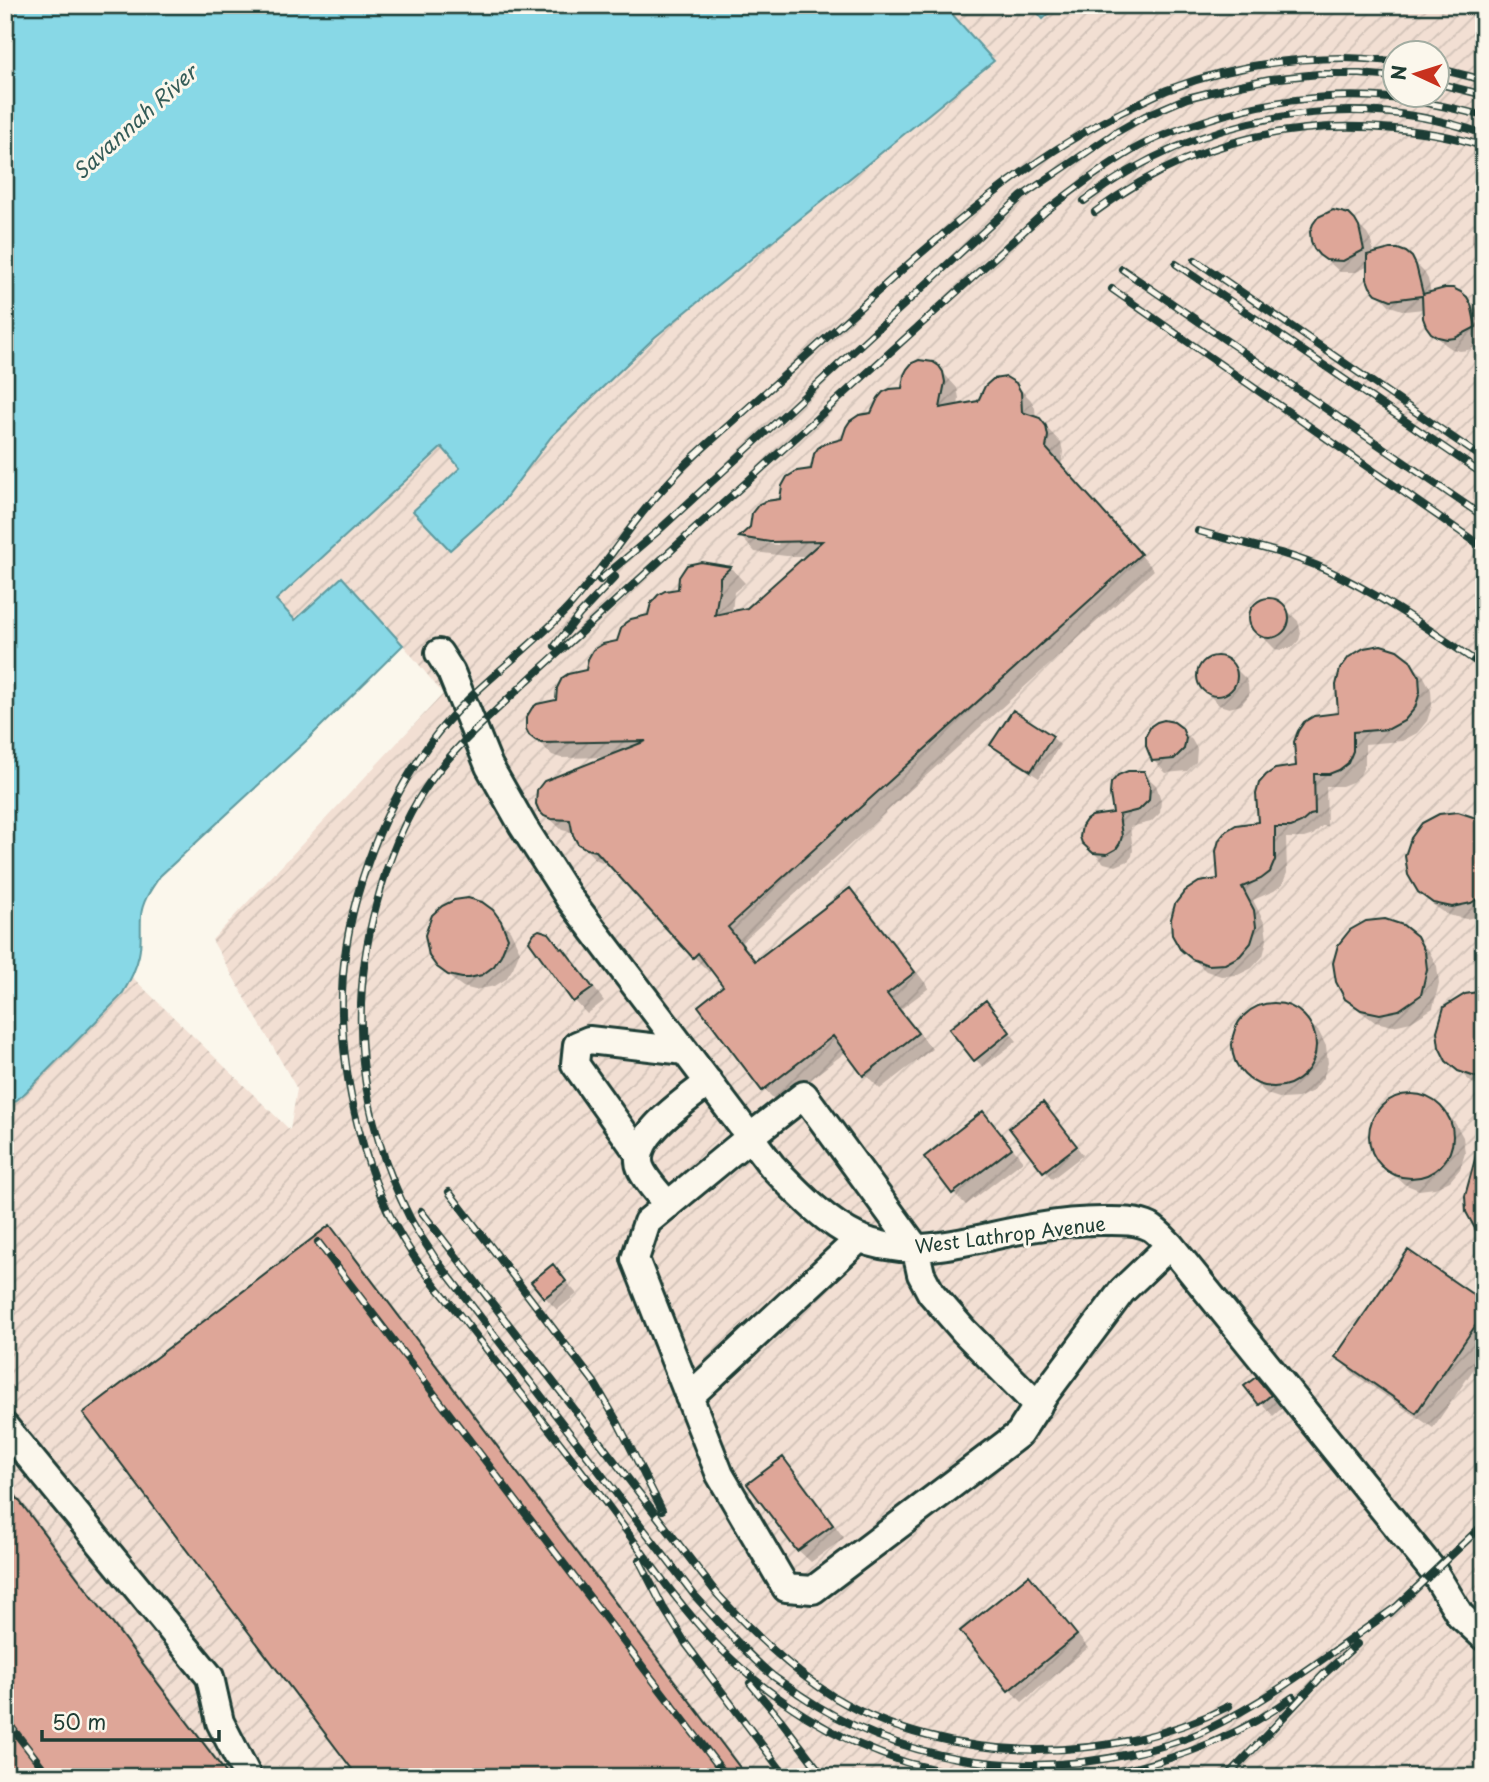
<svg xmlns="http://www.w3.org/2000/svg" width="1489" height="1782" viewBox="0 0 1489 1782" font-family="'Playpen Sans',sans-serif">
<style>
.industrial{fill:url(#industrial-furrows);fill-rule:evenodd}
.water{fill:#88d8e6;stroke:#5e9a9f;stroke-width:2}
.shadow{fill:#0003;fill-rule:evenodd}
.building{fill:#dea698;stroke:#1f3d34;stroke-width:2}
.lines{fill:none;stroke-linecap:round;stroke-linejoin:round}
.minor-casing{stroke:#1f3d34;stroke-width:32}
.minor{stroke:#fbf7ec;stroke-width:26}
.rail-casing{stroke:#1f3d34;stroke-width:8}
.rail{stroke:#fbf7ec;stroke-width:5;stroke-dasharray:16;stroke-linecap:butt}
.labels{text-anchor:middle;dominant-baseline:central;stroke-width:6;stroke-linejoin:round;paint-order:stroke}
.street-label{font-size:19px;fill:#1f3d34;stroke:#fbf7ec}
.water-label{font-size:21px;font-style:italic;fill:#345c58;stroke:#fbf7ec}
</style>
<defs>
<pattern id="industrial-furrows" width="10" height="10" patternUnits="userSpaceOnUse" patternTransform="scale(1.75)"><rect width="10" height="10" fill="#f2dfd3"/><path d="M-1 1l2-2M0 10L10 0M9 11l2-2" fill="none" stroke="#cfc0b6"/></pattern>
</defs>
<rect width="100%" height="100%" fill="#fbf7ec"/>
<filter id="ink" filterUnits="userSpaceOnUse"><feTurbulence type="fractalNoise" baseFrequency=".0143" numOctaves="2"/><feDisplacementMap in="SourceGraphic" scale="14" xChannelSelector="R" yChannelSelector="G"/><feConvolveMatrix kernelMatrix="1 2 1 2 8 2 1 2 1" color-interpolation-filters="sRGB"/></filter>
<g filter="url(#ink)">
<path class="industrial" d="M944,5h87l12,14 15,-14h426v1772h-1479v-667l21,-18 95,-96 11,-19 158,153 7,-41 -85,-149 231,-246 -40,-49 -60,-67 -49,43 -18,-21 166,-153 18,21 41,36 50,-67 104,-100 338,-276zM1394,52h42v42h-42z"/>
<path class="water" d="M5,5h939l50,56 -339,276 -104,100 -50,67 -51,46 -37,-39 47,-43 -18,-21 -166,153 19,20 47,-43 61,68 -97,96 -146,135c-8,12 -18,25 -19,40 -1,13 1,26 -2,39 -3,15 -10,28 -18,41l-95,96 -21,18z
M1031,5h27l-15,14z"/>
<path class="shadow" d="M1348,215l19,19 4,7 3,13 37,5 13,13 4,7 3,15 35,4 13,14 5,9v36l-1,-14 -15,7 -8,1 -8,-2 -6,-4 -14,-13 -8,-23 -19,2 -15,-5 -13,-14 -8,-26 -13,6h-16l-20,-18z
M1484,216v43l-9,-10 -3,-7v-8l7,-14z
M938,367l19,21 2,10 -1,9 21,-4 36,-19 16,16 4,8 1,11 3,1 22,23 2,9 -2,13 93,105 -412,372 15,20 93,-72 15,15 64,83 -28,21 31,40 -52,40 -15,-15 -18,-23 -68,53 -15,-15 -38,-103 -14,-17 -3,3 -15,-15 -83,-92 -7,-2 -9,-4 -15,-16 -6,-10 -12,-3 -21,-20 69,-53 -49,1 -9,-3 -16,-16 22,-38 60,-58 62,-53 21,-27 30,5 14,15 -11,9 -2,21 16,-3 60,-54h-22l-31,-4 -14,-15 131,-123 31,-25zM765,539l14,3 -1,3 -13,-2z
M1267,600l10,1 21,20 3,12 -2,7 -6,7 -12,3 -6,-1 -23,-23 -2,-12 5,-9 6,-4z
M1212,658h10l6,3 18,18 2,6 1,10 -8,10 -12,3 -10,-3 -13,-13 -7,-11v-9l2,-6z
M1409,662l14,13 8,15 1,16 -5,15 -10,12 -15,8 -37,3v20l-5,11 -8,7 -10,4h-16l1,40h-5l-9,9 -9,3h-18l1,35 -5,12 -8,6 -21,9 12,24 2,16 -4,16 -11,12 -14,7 -17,1 -15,-5 -25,-23 39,-67 78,-114 42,-53z
M1013,712l39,25 8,8 -21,33 -39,-25 -8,-8z
M1179,727l13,13 5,9 -1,13 -9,9 -21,2 -13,-13z
M1143,773l13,12 5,15 -1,13 -9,9 -21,5 3,23 -1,6 -4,5 -12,5 -12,-3 -13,-13z
M1484,827v88l-18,4 -18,-4 -16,-11 -13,-13z
M487,907l23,23 10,21 -7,17 -7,11 -11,7 -20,4 -12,-3 -11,-8 -14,-13z
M548,934l27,28 29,39 -17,13 -12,-13 -44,-60z
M1415,937l14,14 8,15 2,17 -6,25 -22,14 -18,4 -18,-4 -15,-11 -13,-13z
M1484,994v93l-12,-4 -25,-23z
M986,1003l31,38 -34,26 -8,-8z
M1276,1004l16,5 13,10 14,13 7,14 2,17 -5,15 -10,13 -15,7 -16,1 -15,-5 -25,-23 -7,-14 -2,-15 4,-15 10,-12 13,-9z
M1413,1095l16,4 13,10 13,14 8,14 2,16 -5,16 -10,12 -15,7 -16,2 -15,-6 -25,-23 -7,-14 -2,-15 4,-14 9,-13 14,-8z
M983,1113l12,13 28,35 -57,44 -12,-12 -28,-36z
M1051,1113l32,42 -31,24 -40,-50z
M329,1227l17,17 403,533h-389z
M553,1266l24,28 -20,16 -12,-13z
M1484,1304v50l-51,74 -79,-54 -17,-17z
M1256,1379l26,29 -9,8 -26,-29z
M782,1459l13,12 49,67 -33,24 -13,-12 -48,-66z
M5,1479l226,298h-226z
M1029,1577l12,12 47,59 -66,54 -13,-13z"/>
<path class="building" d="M1333,210l16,4 6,6 4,7 5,23 -21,11 -17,-1 -7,-5 -5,-6 -3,-8 -1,-9 3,-8 5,-7z
M1390,249h8l8,3 6,5 4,8 7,29 22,-6h8l8,4 6,5 4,7 5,23 -21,11 -8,1 -9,-2 -7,-4 -5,-7 -3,-8 -1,-22 -31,4 -15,-6 -6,-7 -3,-8v-24z
M919,360l14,2 6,4 4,6 2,10 -5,26 38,-7 7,-15 8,-7 13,-2 10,6 5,9 1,20 18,6 6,8 2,10 -2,12 95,106 -413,373 27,34 95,-73 65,84 -28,22 31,39 -55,43 -30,-40 -71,55 -64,-85 25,-20 -25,-33 -5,5 -97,-107 -9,-2 -9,-5 -5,-9 -3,-15 -19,-1 -7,-3 -5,-5 -3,-7 1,-14 7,-9 102,-40 -105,2 -6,-3 -6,-5 -3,-6v-11l6,-10 5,-4 19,-4 1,-12 5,-10 6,-4 18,-4 2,-11 5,-9 10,-6 14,-3 4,-12 4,-6 6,-4 17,-4 3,-12 7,-8 7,-4 13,-2 1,-12 8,-12 14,-3 30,5 -11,10v7l-5,31 32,-7 75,-67 -52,1 -31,-5 11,-10 2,-14 7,-9 7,-3 14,-2 2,-13 5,-9 10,-6 14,-2 3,-15 4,-6 6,-4 18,-5 4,-12 4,-6 9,-6 12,-2 7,-15 5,-6 7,-3 12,-1 2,-13 3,-6 5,-6z
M1249 618a20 20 0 1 1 40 0a20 20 0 1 1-40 0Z
M1381,645l16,5 13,10 9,16 1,16 -5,16 -11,13 -15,8 -36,3v19l-5,12 -9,7 -10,4h-15l1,40 -5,1 -9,8 -10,4h-16v33l-5,12 -9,7 -19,8 12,23 2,17 -5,16 -11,13 -15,8 -17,1 -16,-6 -12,-10 -8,-14 -1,-16 4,-15 10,-13 14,-9 19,-3 -2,-28 3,-11 7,-9 10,-6 22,-3 -2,-28 3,-11 7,-8 9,-6 21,-3 -2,-24 4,-11 6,-9 10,-6 24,-3 -2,-28 4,-16 9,-12 15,-9z
M1197 676a20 20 0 1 1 40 0a20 20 0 1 1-40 0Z
M1013,710l40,26 -22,35 -41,-26z
M1164,720l10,2 8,6 4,10 -2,11 -10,10 -22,2 -6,-15v-11l5,-9 6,-4z
M1128,771h16l6,15 -1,14 -10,10 -20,5 3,21 -2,7 -4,6 -9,5 -14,-1 -11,-10 -2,-6 2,-11 4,-6 6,-4 21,-3 -3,-19 1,-11 7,-8z
M1458,812l18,6 8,7v70l-13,8 -19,4 -19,-4 -15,-11 -10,-17 -3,-19 6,-18 11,-15 17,-9z
M468,898l14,4 11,8 8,11 7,17 -7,17 -7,11 -12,9 -13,3h-7l-14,-3 -11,-8 -8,-11 -4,-21 7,-20 10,-9 12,-6z
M1385,919l18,6 14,11 8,16 2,17 -6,26 -22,15 -19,4 -19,-4 -16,-11 -9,-17 -3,-19 5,-18 12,-15 16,-9z
M539,930l10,3 12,16 2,-1 30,40 -20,14 -44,-61 5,-8z
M1484,991v89l-26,-9 -12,-10 -7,-14 -2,-16 7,-24 21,-13z
M986,1000l24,32 -36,29 -25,-32z
M1232 1045a42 42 0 1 1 84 0a42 42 0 1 1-84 0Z
M1369 1136a42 42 0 1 1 84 0a42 42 0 1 1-84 0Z
M1043,1102l34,44 -34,26 -34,-44z
M983,1111l29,37 -60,46 -28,-37z
M1478,1148h6v97l-18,-33 -1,-16z
M330,1225l417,552h-389l-275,-364z
M1408,1250l76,52v11l-68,100 -81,-56z
M553,1264l13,17 -22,17 -13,-16z
M1256,1377l15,18 -12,10 -15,-19z
M783,1457l50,68 -36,26 -50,-67z
M5,1482l224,295h-224z
M1029,1575l48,60 -69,56 -48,-60z"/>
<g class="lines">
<g class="minor-casing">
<path id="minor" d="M439,653l12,19 38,94 34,60 46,72 203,268c26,27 53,56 87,72 57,25 122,-3 179,-11 22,-4 43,-6 65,-6 15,0 33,-1 47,6 7,4 14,12 20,18l264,327 26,43 24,22
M639,1154l-64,-90 2,-19 12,-5 96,11
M668,1205c-8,-10 -22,-24 -27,-36 -14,-31 47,-70 68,-87
M689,1397l171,-159
M1038,1406l-74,-75 -33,-38 -10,-19 -6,-27 -111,-152 -54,42 -103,85 -12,37 85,216 66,113 27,2 206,-156 26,-40 77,-103 48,-46
M5,1427l205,250 10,45 28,55"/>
</g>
<use href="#minor" class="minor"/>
<g class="rail-casing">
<path id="rail" d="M1436,68l48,12
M1436,83l48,12
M1084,201c113,-85 265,-115 400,-67
M1095,212c89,-66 190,-94 300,-83 31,3 60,7 89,18
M1195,260l289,199
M1176,264l308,211
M1122,269l362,248
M1112,289l372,259
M1198,531c43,12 89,21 129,39 56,26 106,62 157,97
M600,580l58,-49 364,-335 93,-63 30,-17 42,-18 53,-13 30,-6 49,-5h41l34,3
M555,646l24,-31 36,-38
M449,1192l145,190 24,41 44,87
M421,1211l297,384c35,38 72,74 116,102 114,69 277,69 395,9
M318,1242l409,535
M639,1560l24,47 23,37 100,133
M1396,1607c-61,43 -124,92 -192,124 -22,10 -46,17 -70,22 -115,27 -237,8 -335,-59 -8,-6 -18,-12 -26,-18 -29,-24 -53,-53 -78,-80l-260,-338c-8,-13 -18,-26 -25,-40 -51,-100 -63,-208 -33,-316 10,-38 26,-80 48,-113 27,-41 67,-74 102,-108l519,-470c28,-22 56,-43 87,-61 22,-13 49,-22 74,-30 73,-24 154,-31 230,-15 16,3 31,7 47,11
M1390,1613l94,-89
M750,1683l30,36 44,58
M5,1719l45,58
M980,1777c-25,-4 -51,-8 -75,-15 -70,-22 -134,-63 -185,-114 -47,-48 -86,-109 -127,-162 -42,-55 -84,-108 -127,-163 -18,-23 -39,-46 -55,-71 -46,-68 -71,-176 -69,-258 2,-86 38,-182 88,-251 38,-53 94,-88 138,-135 26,-29 48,-61 71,-91 13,-17 28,-33 43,-49 15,-15 31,-29 47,-43 32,-29 64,-57 96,-86 96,-86 189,-176 307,-232 11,-6 23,-12 35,-17 55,-21 117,-32 176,-32 17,0 34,2 51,3
M1083,1777c77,-10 146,-34 210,-80
M1227,1777l96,-102 34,-31"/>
</g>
<use href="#rail" class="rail"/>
</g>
</g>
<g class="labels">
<g class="street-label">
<text transform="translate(1010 1234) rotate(-7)">West Lathrop Avenue</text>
</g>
<g class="water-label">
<text transform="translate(134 121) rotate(-42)">Savannah River</text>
</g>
</g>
<rect width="1489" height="1782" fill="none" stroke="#fbf7ec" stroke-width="28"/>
<rect x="14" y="14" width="1461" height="1754" fill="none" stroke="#1f3d34" stroke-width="2.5" filter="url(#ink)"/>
<g transform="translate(1416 74) rotate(274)"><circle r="33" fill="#fbf7ec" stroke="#a3ada2" stroke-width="2"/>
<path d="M0-5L12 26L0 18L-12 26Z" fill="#c8321e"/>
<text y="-10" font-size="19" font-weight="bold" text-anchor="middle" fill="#1f3d34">N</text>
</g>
<path d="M42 1730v10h177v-10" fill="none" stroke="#1f3d34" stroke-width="3.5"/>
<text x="52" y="1730" font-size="21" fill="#1f3d34" stroke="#fbf7ec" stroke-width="5" paint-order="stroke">50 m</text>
</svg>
